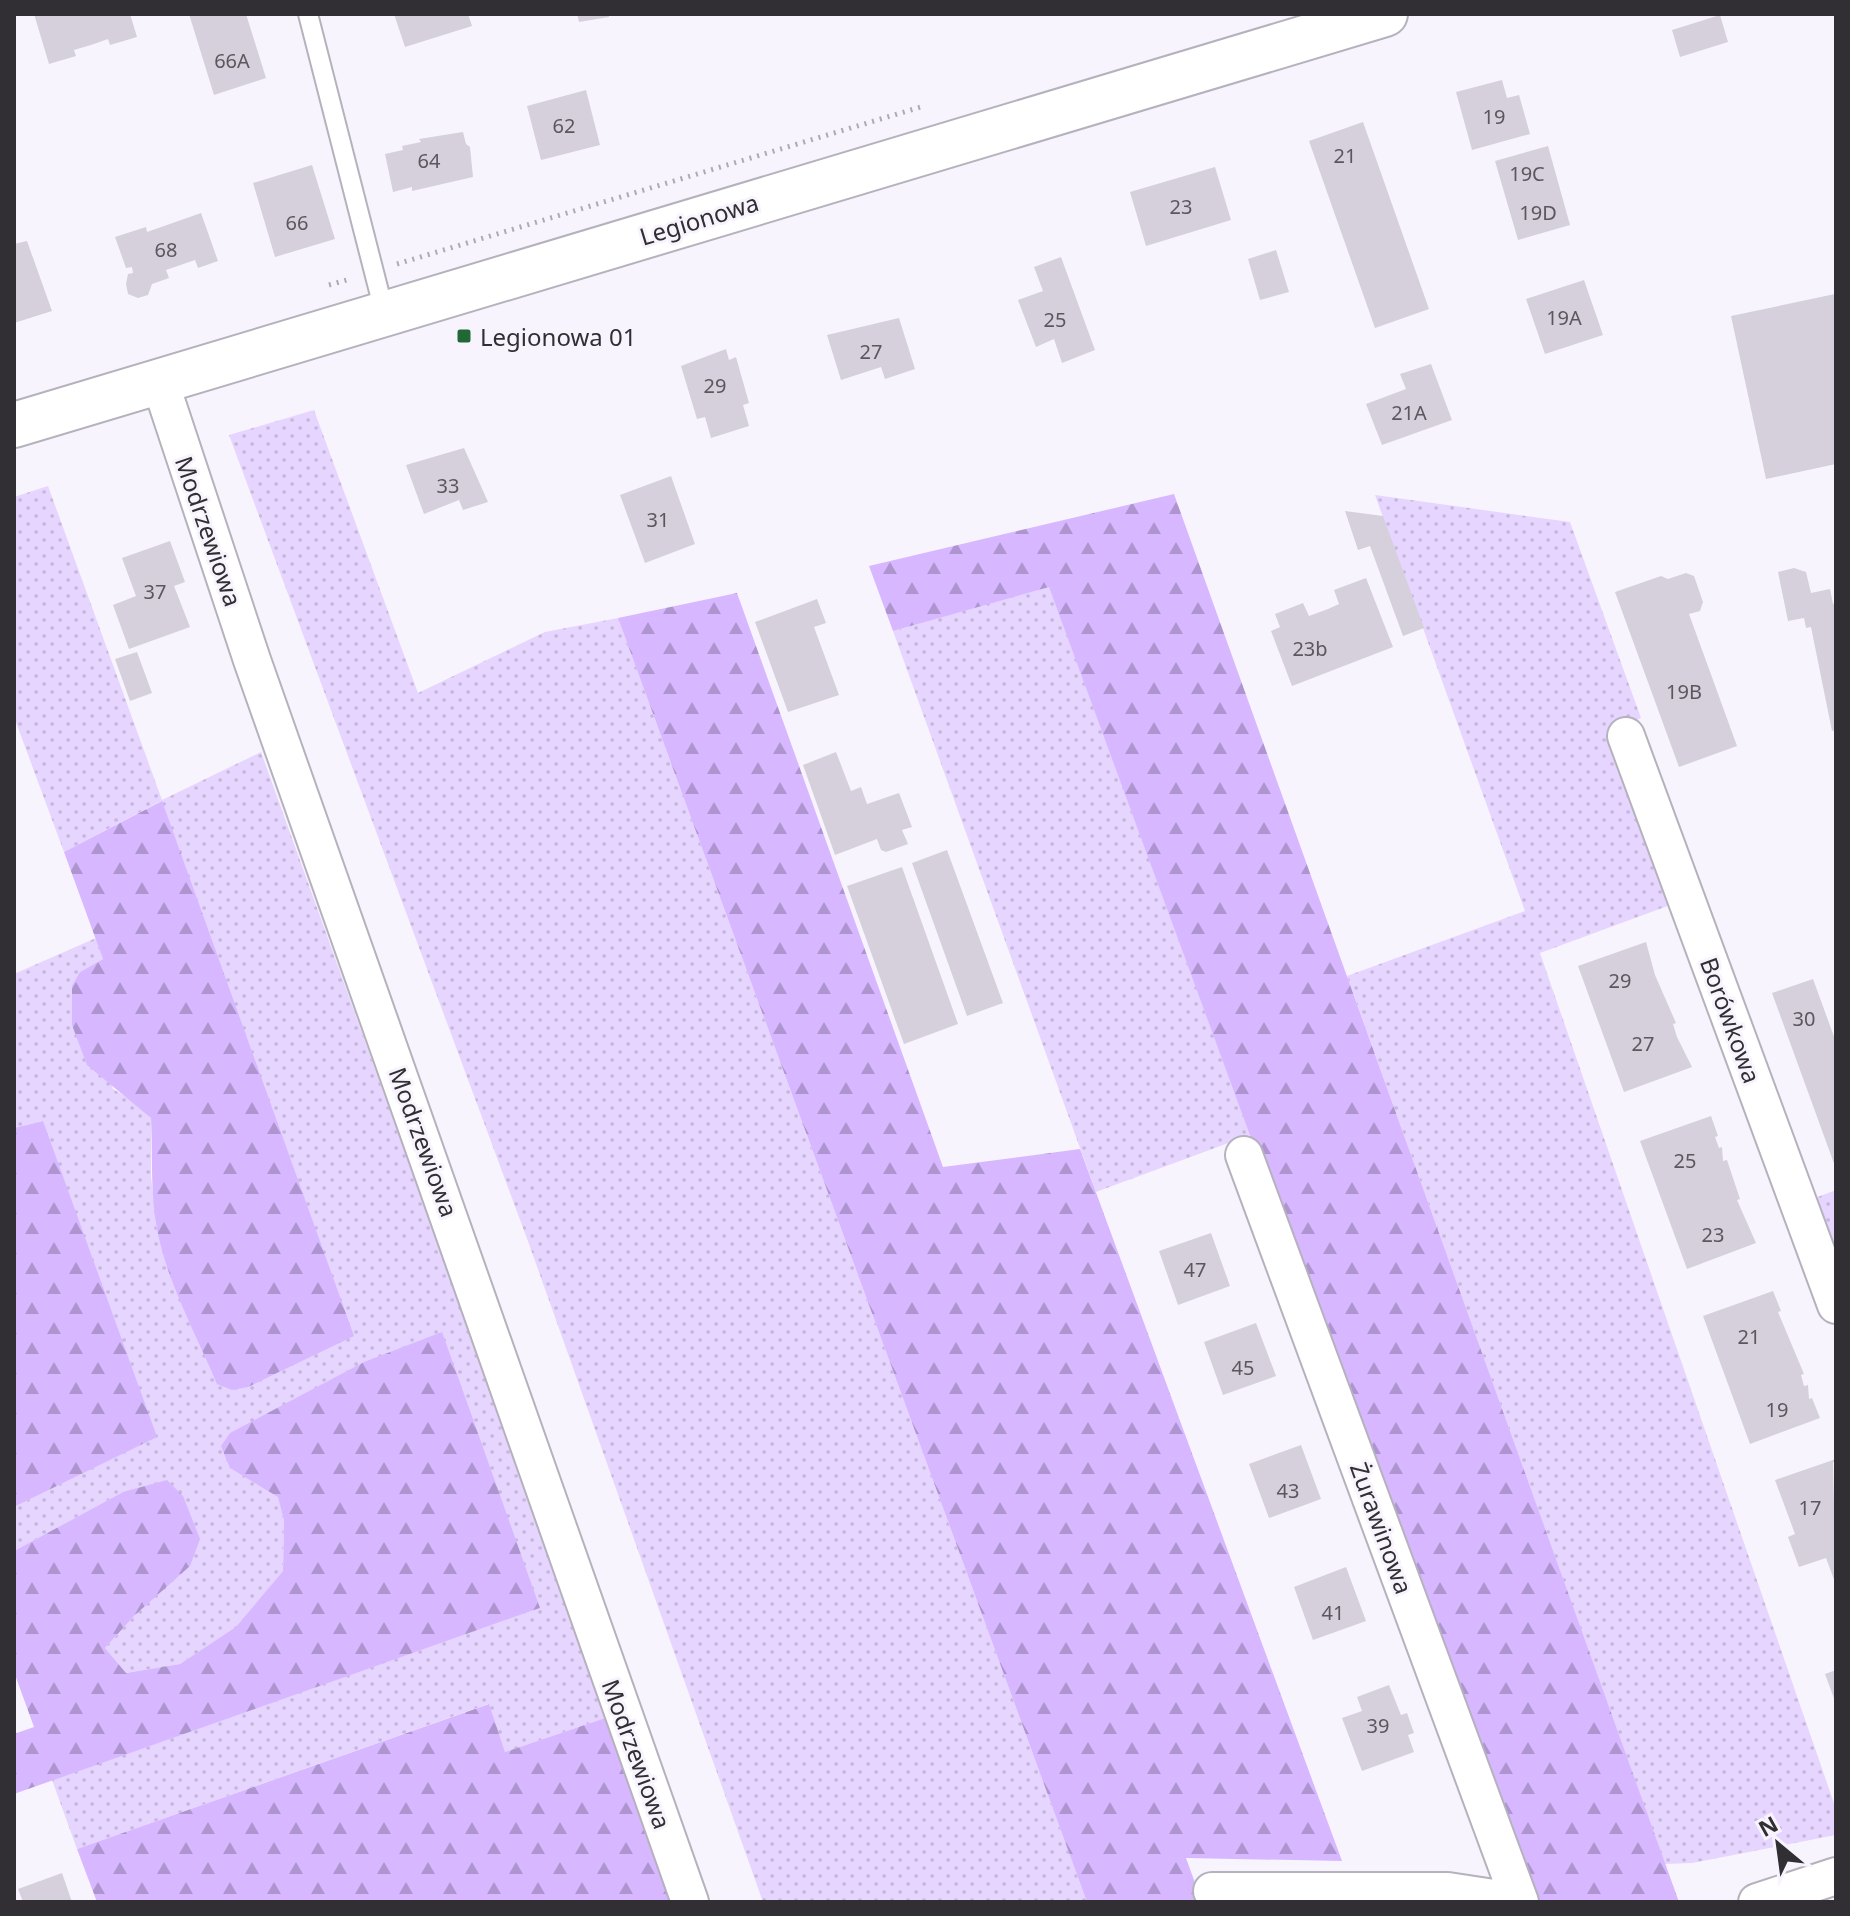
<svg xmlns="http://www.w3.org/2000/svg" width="1850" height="1916" viewBox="0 0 1850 1916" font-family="'Noto Sans',sans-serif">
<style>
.grass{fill:url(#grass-dots)}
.forest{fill:url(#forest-firs)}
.building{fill:#d5d0dc}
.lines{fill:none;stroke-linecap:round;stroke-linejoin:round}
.service-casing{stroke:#b6b2bd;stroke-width:22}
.minor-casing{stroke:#b6b2bd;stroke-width:40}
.secondary-casing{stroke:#b6b2bd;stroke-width:48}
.path{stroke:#aeaab2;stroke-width:5;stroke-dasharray:2 6;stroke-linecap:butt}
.service{stroke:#fff;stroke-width:18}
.minor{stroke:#fff;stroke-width:36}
.secondary{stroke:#fff;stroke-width:44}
.poi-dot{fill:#236834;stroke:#f8f4fd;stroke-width:3}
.labels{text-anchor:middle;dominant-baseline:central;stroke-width:6;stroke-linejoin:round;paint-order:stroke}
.number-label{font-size:20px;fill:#5a575d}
.street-label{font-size:24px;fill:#312f33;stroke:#f8f4fd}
.poi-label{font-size:24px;fill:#312f33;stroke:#f8f4fd;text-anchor:start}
</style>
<defs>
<pattern id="grass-dots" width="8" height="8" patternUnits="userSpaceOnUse" patternTransform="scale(2)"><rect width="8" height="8" fill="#e6d5ff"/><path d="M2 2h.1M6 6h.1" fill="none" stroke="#c6b7db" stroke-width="1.8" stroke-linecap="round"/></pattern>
<pattern id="forest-firs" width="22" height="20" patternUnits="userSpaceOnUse" patternTransform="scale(2)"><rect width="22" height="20" fill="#d7b7ff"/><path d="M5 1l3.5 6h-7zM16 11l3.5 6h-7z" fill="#af95cf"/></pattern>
</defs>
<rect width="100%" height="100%" fill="#f8f4fd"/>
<path class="grass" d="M314,410l104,283 127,-61 73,-14 469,1284h-324l-234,-658 -300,-809z
M48,486l114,314 99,-48 347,965 -103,35 -17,-48 -411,145 -25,-69 488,-172 -310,-140 48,28 6,25 -1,50 -47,57 -56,36 -54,9 -21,-25 30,-33 -12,-123 -109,59v-44l142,-70 -114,-316 -28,7v-154l82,-36 7,21 -23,13 33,117 23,14 15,15v58l6,54 4,-429 -97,51 -50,-135v-220z
M1375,495l195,27 71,196 -29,12 61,174 -133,49 296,856v26l-144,28 -27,1 -318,-888 178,-65z
M1049,586l201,549 -154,57 -203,-561z
M1836,1190v66l-21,-58z"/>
<path class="forest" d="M1174,494l505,1408h-148l-482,-1315 -156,44 -24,-65z
M737,593l206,574 137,-18 262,712 -156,-3 16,44h-115l-469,-1284z
M162,801l192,535 -106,51 -16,3 -15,-6c-21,-50 -50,-102 -60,-155 -7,-36 -4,-74 -6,-111l-64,-53 -15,-40v-39l8,-14 23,-13 -39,-107z
M43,1121l114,316 -143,70v-379z
M442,1332l98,276 -526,186v-60l20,-7 -20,-55v-121l109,-59 44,-12 16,16 17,43 -10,27 -55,49 -30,33 21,25 54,-9 56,-37 47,-56 1,-50 -6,-24 -48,-29 -9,-22 9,-13 134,-71z
M489,1704l16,48 103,-35 66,185h-577l-20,-53z"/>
<path class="building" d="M34,14h96l7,23 -27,8 -2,-6 -17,6 -17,5 2,6 -27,8z
M189,14h57l20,64 -52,17z
M394,14h74l4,12 -67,21z
M577,14h32v3l-30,5z
M1720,15l8,27 -48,15 -8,-27z
M1502,80l5,18 12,-3 11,39 -58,16 -16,-58z
M586,90l14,55 -59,15 -14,-54z
M1363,122l66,187 -54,19 -66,-187z
M463,132l3,12 4,3 3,30 -61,14v-4l-19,5 -8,-38 18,-4 -1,-4 19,-4 -2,-3z
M1548,146l22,79 -52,15 -23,-79z
M312,165l23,74 -60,18 -22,-74z
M1215,167l16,53 -85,26 -16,-54z
M201,213l17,48 -20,7 -3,-8 -29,10 3,8 -17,6 -4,11 -10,3 -10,-4 -2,-10 2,-10 5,-1 -1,-6 -6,1 -11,-31 31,-10 1,5z
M27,241l25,70 -38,12v-79z
M1276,250l13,42 -29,8 -12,-41z
M1061,257l34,93 -33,13 -8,-24 -18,8 -18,-47 25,-9 -9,-24z
M1584,280l19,55 -58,19 -19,-55z
M1835,294l1,170 -70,15 -35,-163z
M899,318l16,51 -30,10 -4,-12 -40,13 -14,-45z
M726,349l3,11 7,-3 13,46 -6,2 6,21 -38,12 -6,-21 -8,2 -16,-53z
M1431,364l21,56 -70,25 -16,-41 40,-15 -6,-15z
M464,448l24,54 -25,8 -4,-10 -35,14 -18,-49z
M671,476l24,68 -50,19 -25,-68z
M1345,511l38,5 41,112 -21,8 -33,-90 -12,4z
M170,541l15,41 -11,4 16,41 -61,22 -16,-44 23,-9 -14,-38z
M1794,568l12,4 5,21 19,-4 3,15 3,-1v127l-4,1 -21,-104 -5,1 -2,-10 -16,3 -10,-49z
M1686,573l8,3 9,26 -3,9 -11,3 48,132 -58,21 -64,-175 46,-16 7,3z
M1366,578l27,69 -101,39 -21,-55 9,-4 -5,-13 28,-11 6,13 19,-7 11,-5 -5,-14z
M817,599l9,24 -12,4 25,68 -51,17 -33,-90z
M137,652l15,41 -22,8 -15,-42z
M836,752l15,39 10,-4 6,17 32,-11 13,34 -10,3 6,14 -22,8 -5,-2 -4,-11 -42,16 -32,-90z
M947,850l56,153 -36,13 -55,-153z
M902,867l56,157 -54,20 -57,-158z
M1646,942l9,33 21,48 -3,1 4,13 15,30 -68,25 -46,-126z
M1813,979l23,63v127l-64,-176z
M1711,1116l7,20 -3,1 4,11 3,-1 1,14 4,-1 13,39 -3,1 19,43 -69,26 -47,-128z
M1211,1233l19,53 -52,19 -19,-54z
M1773,1291l8,20 -3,1 26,62 -3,1 3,11 4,-1 1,14 3,-1 8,20 -70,26 -47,-128z
M1256,1323l20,53 -53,19 -19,-53z
M1301,1445l20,54 -52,19 -20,-54z
M1836,1459l-3,4 3,122 -10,-27 -27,9 -11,-30 7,-3 -20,-54z
M1346,1567l20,54 -53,19 -19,-53z
M1836,1670v34l-11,-30z
M1389,1685l12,30 6,-2 7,20 -6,2 6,17 -52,19 -20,-53 20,-7 -5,-14z
M62,1873l10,29h-49l-5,-13z"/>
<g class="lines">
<g class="service-casing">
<path id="service" d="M308,14l77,301"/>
</g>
<g class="minor-casing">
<path id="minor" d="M160,382l92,278 438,1242
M1626,736l210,569
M1244,1155l276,747
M1212,1891h236l72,11
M1757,1902l79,-26"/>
</g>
<g class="secondary-casing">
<path id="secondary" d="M14,425l1371,-411"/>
</g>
<path class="path" d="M397,264l527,-158
M329,285l21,-6"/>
<use href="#service" class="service"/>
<use href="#minor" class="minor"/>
<use href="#secondary" class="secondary"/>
</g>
<rect class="poi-dot" x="456" y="328" width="16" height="16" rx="4"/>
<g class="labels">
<g class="number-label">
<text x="232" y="60">66A</text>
<text x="1494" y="116">19</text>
<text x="564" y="125">62</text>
<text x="1345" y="155">21</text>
<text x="429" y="160">64</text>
<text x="1527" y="173">19C</text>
<text x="1181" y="206">23</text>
<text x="1538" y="212">19D</text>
<text x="297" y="222">66</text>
<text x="166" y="249">68</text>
<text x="1564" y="317">19A</text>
<text x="1055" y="319">25</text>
<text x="871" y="351">27</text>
<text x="715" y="385">29</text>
<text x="1409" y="412">21A</text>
<text x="448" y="485">33</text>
<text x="658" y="519">31</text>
<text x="155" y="591">37</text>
<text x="1310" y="648">23b</text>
<text x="1684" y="691">19B</text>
<text x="1620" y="980">29</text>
<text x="1804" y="1018">30</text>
<text x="1643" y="1043">27</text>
<text x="1685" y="1160">25</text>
<text x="1713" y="1234">23</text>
<text x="1195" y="1269">47</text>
<text x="1749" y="1336">21</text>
<text x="1243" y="1367">45</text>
<text x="1777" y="1409">19</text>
<text x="1288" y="1490">43</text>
<text x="1810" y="1507">17</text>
<text x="1333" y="1612">41</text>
<text x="1378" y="1725">39</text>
</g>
<g class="street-label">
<text transform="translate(699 219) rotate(-17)">Legionowa</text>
<text transform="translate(209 531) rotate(71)">Modrzewiowa</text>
<text transform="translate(1731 1020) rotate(70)">Borówkowa</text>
<text transform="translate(424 1142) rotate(70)">Modrzewiowa</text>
<text transform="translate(1382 1528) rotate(70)">Żurawinowa</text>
<text transform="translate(637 1754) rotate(70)">Modrzewiowa</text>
</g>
<g class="poi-label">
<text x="480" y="336">Legionowa 01</text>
</g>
</g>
<rect width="1850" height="1916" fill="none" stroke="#312f33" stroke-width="32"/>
<g transform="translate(1778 1844) rotate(331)" stroke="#f8f4fd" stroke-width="6" paint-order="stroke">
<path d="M0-6L14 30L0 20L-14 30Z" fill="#312f33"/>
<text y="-12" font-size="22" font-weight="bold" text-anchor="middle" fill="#312f33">N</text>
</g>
</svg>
